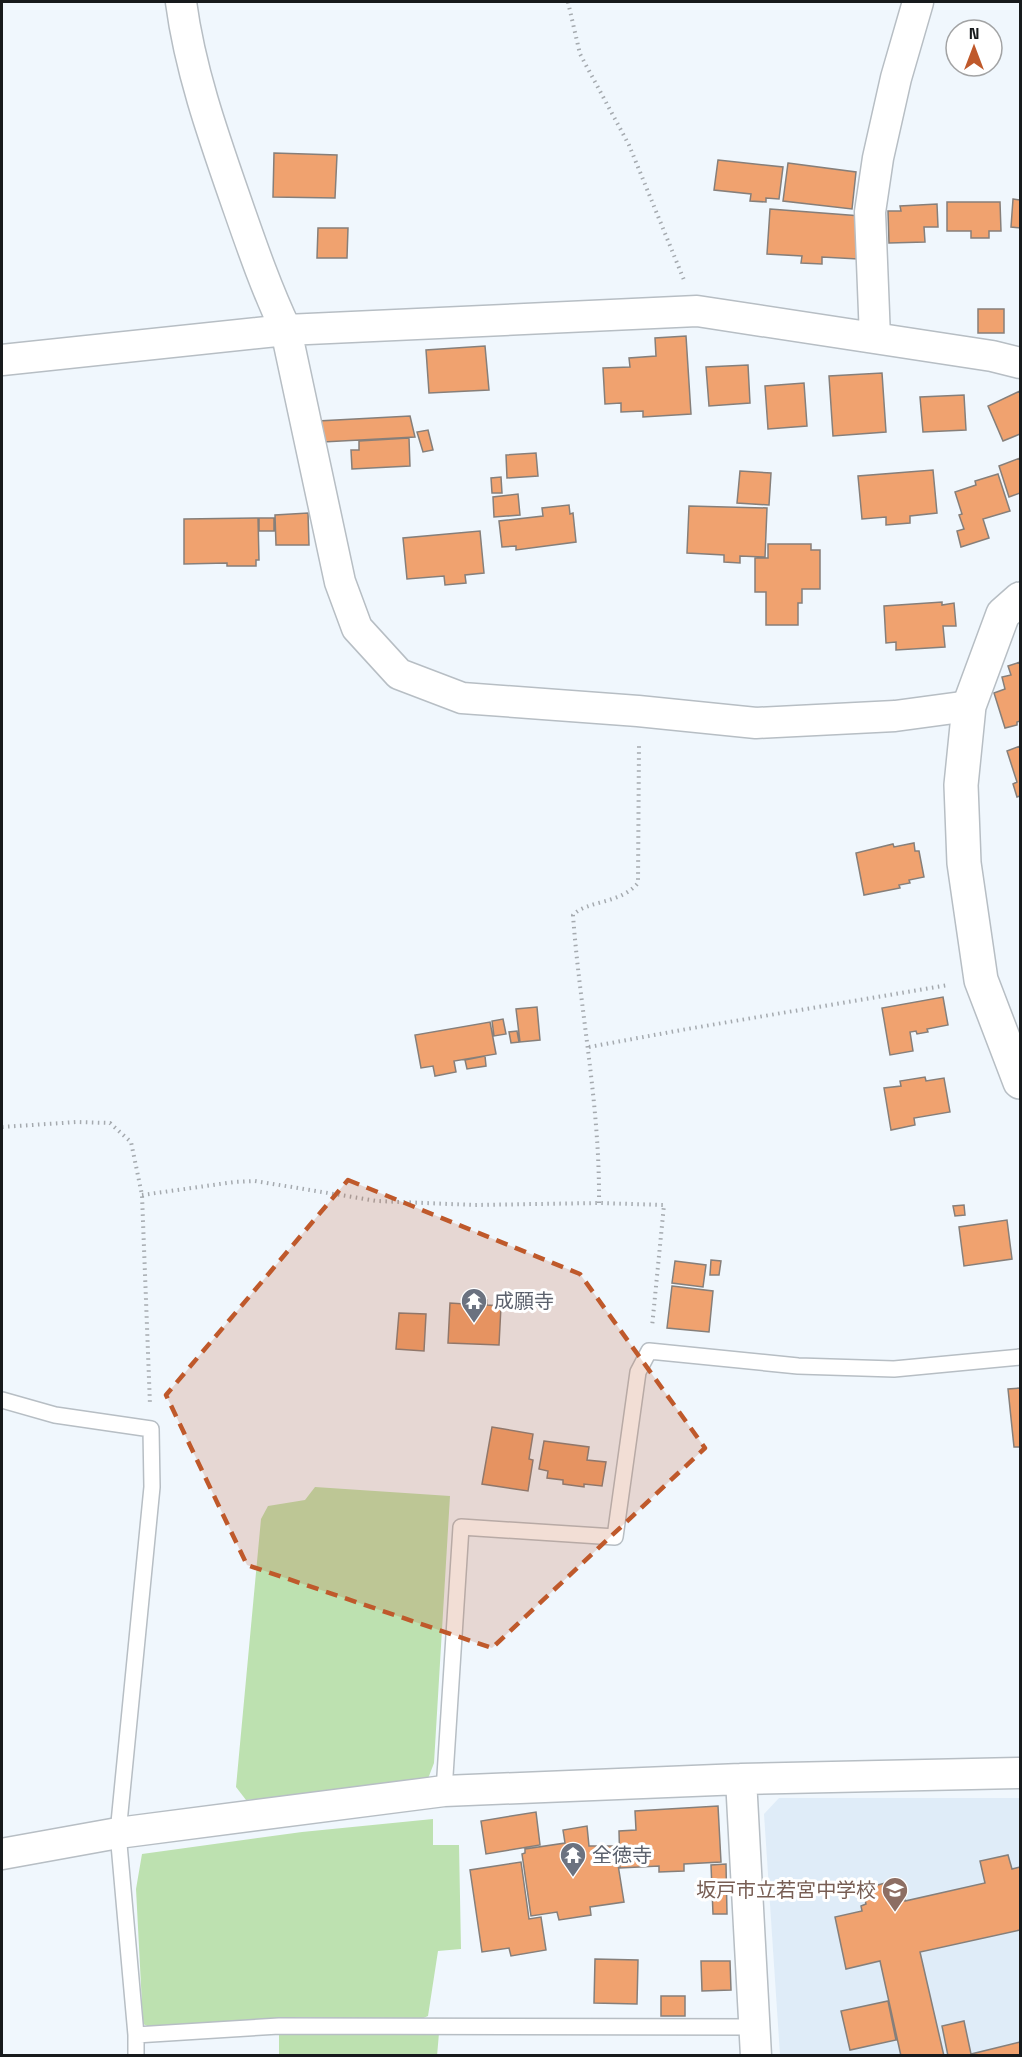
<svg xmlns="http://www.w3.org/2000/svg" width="1022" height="2057" viewBox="0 0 1022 2057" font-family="'Space Grotesk','Noto Sans JP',sans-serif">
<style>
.built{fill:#dfecf8}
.green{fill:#bde1b0}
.building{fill:#f0a26f;stroke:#867f7a;stroke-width:1.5}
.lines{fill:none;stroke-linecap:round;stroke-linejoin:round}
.service-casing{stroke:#b7bec4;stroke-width:18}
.minor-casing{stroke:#b7bec4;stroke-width:33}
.tertiary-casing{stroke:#b7bec4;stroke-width:36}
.path{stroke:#a5aaaf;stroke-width:4;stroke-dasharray:1.5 4.5;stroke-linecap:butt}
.service{stroke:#fff;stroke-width:15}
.minor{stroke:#fff;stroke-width:30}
.tertiary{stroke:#fff;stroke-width:33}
.marked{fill:#bf592b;fill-opacity:0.2;stroke:#bf592b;stroke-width:4.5;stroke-dasharray:12 8;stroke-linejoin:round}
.labels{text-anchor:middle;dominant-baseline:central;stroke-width:6;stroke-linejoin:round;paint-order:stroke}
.worship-label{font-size:20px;fill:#5b616d;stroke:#fff;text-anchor:start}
.education-label{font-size:20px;fill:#785e54;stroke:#fff;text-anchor:end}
</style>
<rect width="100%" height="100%" fill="#f0f7fd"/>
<path class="built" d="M779,1798h241v257h-240l-16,-241z"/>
<path class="green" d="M315,1487l135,9 -16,267 -8,21 -180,16 -10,-13 25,-268 7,-13 37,-6z
M433,1819v26h26l2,104 -23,2 -10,65 -9,4 -119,-3 -150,10 -7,-3 -7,-135 6,-35 160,-22z
M279,2033h160l-2,23 -158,-1z"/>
<path class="building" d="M274,153l63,2 -2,43 -62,-1z
M718,160l65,7 -4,32 -13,-1v4l-16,-1 1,-7 -37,-4z
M788,163l68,9 -4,37 -69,-8z
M1013,199l7,1v28l-9,-1z
M947,202h53l1,29h-12v7h-18v-7h-24z
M937,204l1,23h-14l1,15 -36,1 -1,-32h13l-1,-5z
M770,209l91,7 -3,43 -36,-2v7l-21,-1 1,-7 -35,-2z
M318,228h30l-1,30h-30z
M978,309h26v24h-26z
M686,336l5,78 -48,3v-6l-22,1v-9l-16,1 -2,-36 27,-1 -1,-9 27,-2 -1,-18z
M485,346l4,44 -60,3 -3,-43z
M748,365l2,38 -41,3 -3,-39z
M882,373l4,59 -53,4 -4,-60z
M804,383l3,43 -39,3 -3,-43z
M1020,391v43l-17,7 -15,-35z
M964,395l2,35 -43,2 -3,-35z
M410,416l5,21 -92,5 -5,-21z
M428,430l5,20 -10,2 -6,-20z
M409,438l1,28 -58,3 -1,-19h8v-9z
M536,453l2,23 -31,2 -1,-23z
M1020,458v35l-11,4 -10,-31z
M933,470l4,43 -27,3v7l-24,2v-8l-24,2 -4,-43z
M740,471l31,2 -2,32 -32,-2z
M998,474l12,37 -27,8 6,19 -28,9 -4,-16 7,-2 -5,-14 3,-1 -7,-22 21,-7 -1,-4z
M501,477l1,16h-10l-1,-15z
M518,494l2,21 -26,2 -1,-20z
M569,505l1,9 3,-1 3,29 -60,8v-4l-14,1 -3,-26 44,-5 -1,-8z
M689,506l78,2 -2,49 -25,-1v7l-16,-1v-7l-37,-2z
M308,513l1,32h-33l-1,-30z
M258,518l1,42h-3v6h-29v-3l-43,1v-45z
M259,518h15v13h-15z
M480,531l4,42 -19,2 1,8 -21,2 -1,-9 -37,3 -4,-41z
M768,544h43v6h9v39h-18v14h-4v22h-32v-33h-11v-34h13z
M942,602v3l12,-2 2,23h-13l2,21 -49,3v-8l-10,1 -2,-37z
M1020,662v59l-3,1v3l-12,3 -11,-35 11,-4 -3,-12 9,-2 -3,-9z
M1020,746v50l-3,1 -4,-13 4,-2 -10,-31z
M914,843l1,8h4l5,26 -15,3 1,3 -11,2 1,3 -36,7 -8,-42 37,-9 1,3z
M943,997l5,28 -21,4 1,3 -11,2 -1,-3 -6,1 3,19 -23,4 -8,-47z
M537,1007l3,33 -20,2 -4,-33z
M503,1019l3,15 -12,2 -2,-15z
M490,1022l6,32 -42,7 2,11 -21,4 -2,-10 -12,2 -6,-33z
M517,1031l2,11 -8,1 -2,-11z
M485,1056l1,10 -19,3 -2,-9z
M925,1077l1,4 18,-3 6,34 -36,6 1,7 -24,5 -7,-42 17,-2 -1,-5z
M964,1205l1,10 -10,1 -2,-10z
M1007,1220l5,39 -48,7 -5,-39z
M711,1260l10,1 -2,14h-9z
M675,1261l31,4 -3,22 -31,-4z
M672,1286l41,5 -4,41 -42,-4z
M465,1299l22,1v5l14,1 -2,39 -51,-2 2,-40 15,1z
M399,1313l27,1 -2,37 -28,-2z
M1020,1388v59h-6l-6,-58z
M492,1427l41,7 -4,25 4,1 -5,31 -46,-7z
M544,1441l45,6 -2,13 19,2 -4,24 -18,-2v3l-21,-3v-4l-16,-2 1,-7 -9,-2z
M718,1806l3,56 -37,2v7l-25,1v-6l-39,2 -1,-37 17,-1 -1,-19z
M536,1812l4,33 -54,9 -5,-33z
M587,1826l2,20h26l9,56 -34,5 1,8 -32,5 -2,-8 -26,4 -9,-62 3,-1v-4l40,-6 -2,-13z
M1008,1855l4,14 8,-2v63l-100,22 24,104h-43l-21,-95 -34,8 -11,-52 27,-6 -1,-5 5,-2 -3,-15 37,-10 5,22 80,-18 -5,-22z
M521,1862l8,57 12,-2 5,33 -35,6 -2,-8 -27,4 -12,-82z
M726,1864l1,50h-14l-2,-49z
M595,1959l43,1 -1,44 -43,-1z
M701,1961h29l1,29 -29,1z
M661,1996h24v20h-24z
M888,2001l8,39 -46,10 -9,-39z
M964,2021l7,33 49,-12v14h-72l-6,-30z"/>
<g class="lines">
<g class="service-casing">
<path id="service" d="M2,1400l53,15 96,14 1,58 -34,346 18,202v21
M444,1791l17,-264 154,10 23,-165 11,-21 149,15 96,3 126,-12
M136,2035l143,-9 474,1"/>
</g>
<g class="minor-casing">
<path id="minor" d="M181,2c9,68 32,133 55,199 15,43 30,87 50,129l54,252 17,46 42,46 63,24 176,13 118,12 139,-7 74,-10
M875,338l-5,-126 8,-54 18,-80 22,-76
M2,360l284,-30 411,-19 295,45 28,7
M741,1779l15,277
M2,1854l116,-21 326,-42 297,-12 279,-6"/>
</g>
<g class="tertiary-casing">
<path id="tertiary" d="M1020,599l-17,15 -34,92 -8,79 3,78 17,117 39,102"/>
</g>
<path class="path" d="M568,2l12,52 49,91 55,135
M589,1047l98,-18 261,-44
M2,1127l75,-5 33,1 21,19 11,53 8,210
M142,1195l92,-13 21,-1 122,20 97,4 125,-2 65,2 -12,122
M599,1203c1,-99 -19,-191 -26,-288 14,-15 46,-10 65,-32l1,-141"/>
<use href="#service" class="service"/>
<use href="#minor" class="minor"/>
<use href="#tertiary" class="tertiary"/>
</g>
<path class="marked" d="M348,1180l232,94 125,174 -213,200 -245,-83 -81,-170z"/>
<defs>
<g id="temple-pin" transform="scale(1.35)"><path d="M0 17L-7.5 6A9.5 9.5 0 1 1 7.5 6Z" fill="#6b7280" stroke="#fff"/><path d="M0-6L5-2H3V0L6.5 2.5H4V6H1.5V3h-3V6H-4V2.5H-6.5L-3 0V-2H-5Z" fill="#fff"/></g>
<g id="school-pin" transform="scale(1.35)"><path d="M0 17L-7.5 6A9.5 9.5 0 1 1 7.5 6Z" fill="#8d6e63" stroke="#fff"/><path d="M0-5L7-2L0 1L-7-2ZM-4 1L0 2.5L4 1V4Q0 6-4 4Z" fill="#fff"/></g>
</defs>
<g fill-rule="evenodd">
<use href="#temple-pin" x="474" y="1301"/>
<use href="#temple-pin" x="573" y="1855"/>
<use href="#school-pin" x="895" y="1890"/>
</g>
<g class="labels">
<g class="worship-label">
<text x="494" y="1301">成願寺</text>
<text x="592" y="1855">全徳寺</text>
</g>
<g class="education-label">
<text x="876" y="1890">坂戸市立若宮中学校</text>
</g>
</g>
<rect width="1022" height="2057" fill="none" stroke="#171a1c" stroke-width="6"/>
<g transform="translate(974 48)"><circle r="28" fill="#ffffff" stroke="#a2a3a4" stroke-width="1.5"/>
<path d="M0-4.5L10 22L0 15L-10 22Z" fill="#bf592b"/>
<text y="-9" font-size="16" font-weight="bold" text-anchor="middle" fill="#171a1c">N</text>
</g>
</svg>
